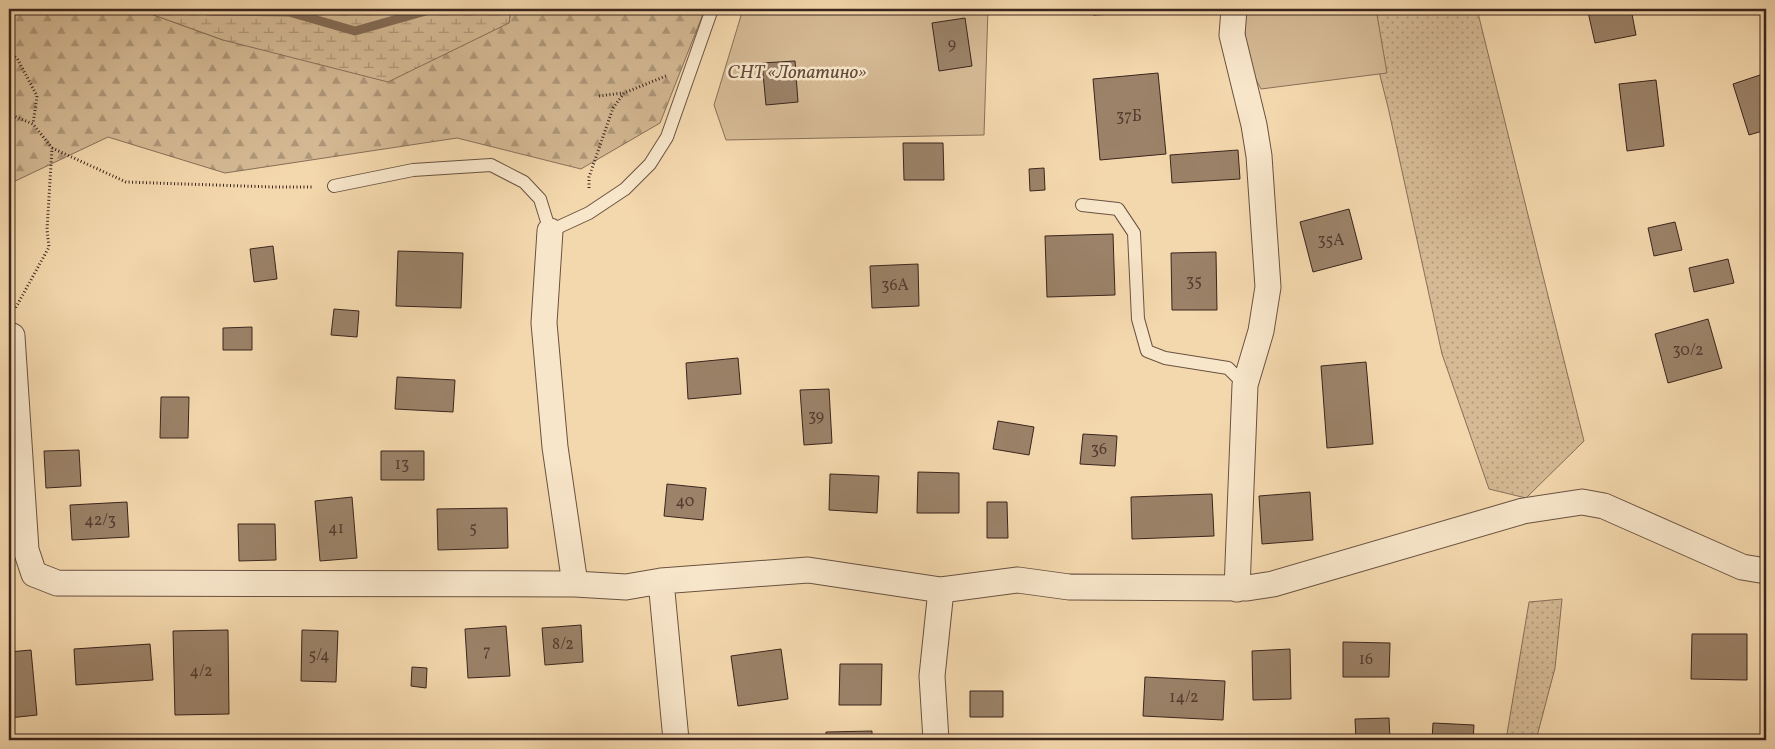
<svg xmlns="http://www.w3.org/2000/svg" width="1775" height="749" viewBox="0 0 1775 749" font-family="Vollkorn,serif">
<style>
.grass{fill:url(#grass-dots);stroke:#887059}
.forest{fill:url(#forest-firs);stroke:#887059}
.wetland{fill:url(#wetland-marsh);stroke:#887059}
.garden{fill:#d5ba95;stroke:#887059}
.lines{fill:none;stroke-linecap:round;stroke-linejoin:round}
.stream{stroke:#846c56;stroke-width:9}
.building{fill:#9b8268;stroke:#3b251d}
.lane-casing{stroke:#695241;stroke-width:14}
.street-casing{stroke:#695241;stroke-width:27}
.path{stroke:#3b251d;stroke-width:3;stroke-dasharray:1 2.5;stroke-linecap:butt}
.lane{stroke:#f8e6ca;stroke-width:12}
.street{stroke:#f8e6ca;stroke-width:25}
.labels{text-anchor:middle;dominant-baseline:central;stroke-width:5;stroke-linejoin:round;paint-order:stroke}
.number-label{font-size:16px;fill:#533c30}
.park-label{font-size:19px;font-style:italic;fill:#624a3b;stroke:#f8e6ca}
</style>
<defs>
<pattern id="grass-dots" width="8" height="8" patternUnits="userSpaceOnUse" patternTransform="scale(1.25)"><rect width="8" height="8" fill="#d5ba95"/><path d="M2 2h.1M6 6h.1" fill="none" stroke="#ae9779" stroke-width="1.8" stroke-linecap="round"/></pattern>
<pattern id="forest-firs" width="22" height="20" patternUnits="userSpaceOnUse" patternTransform="scale(1.25)"><rect width="22" height="20" fill="#d5ba95"/><path d="M5 1l3.5 6h-7zM16 11l3.5 6h-7z" fill="#ae9779"/></pattern>
<pattern id="wetland-marsh" width="20" height="14" patternUnits="userSpaceOnUse" patternTransform="scale(1.25)"><rect width="20" height="14" fill="#d5ba95"/><path d="M1 5h8M5 5V1M11 12h8M15 12V8" fill="none" stroke="#ae9779"/></pattern>
</defs>
<rect width="100%" height="100%" fill="#f4d8ad"/>
<filter id="stains"><feTurbulence type="fractalNoise" baseFrequency=".004" numOctaves="4"/><feColorMatrix values="0 0 0 0 .2 0 0 0 0 .09 0 0 0 0 .02 0 0 0 .5 -.17"/></filter>
<radialGradient id="worn" r=".72"><stop offset=".6" stop-color="#630" stop-opacity="0"/><stop offset="1" stop-color="#630" stop-opacity=".3"/></radialGradient>
<path class="grass" d="M1363,9h114l107,432 -58,57 -37,-9 -47,-135 -54,-247z
M1562,599l-7,69 -19,72h-30l23,-138z"/>
<path class="forest" d="M9,9h128l86,31 286,-17 2,-14h194l-45,114 -79,46 -124,-31 -232,35 -117,-36 -99,47z"/>
<path class="wetland" d="M137,9h374l-2,14 -121,59 -165,-42z"/>
<path class="garden" d="M743,9h245l-4,126 -258,5 -12,-35z
M1244,9h132l11,64 -126,16 -15,-29z"/>
<g class="lines">
<path class="stream" d="M204,9l4,2 81,1 66,19 78,-22"/>
</g>
<path class="building" d="M897,9h36l-35,4z
M1093,9h47l1,4 -48,2z
M1604,9h27l5,26 -41,8 -7,-31z
M965,18l7,48 -33,5 -7,-48z
M795,61l3,41 -32,3 -4,-42z
M1158,73l8,81 -66,6 -7,-81z
M1766,73v57l-17,5 -16,-51z
M1656,80l8,66 -37,5 -8,-67z
M903,143h40l1,37h-40z
M1238,150l2,29 -68,4 -2,-28z
M1044,168l1,22 -15,1 -1,-22z
M1349,209l13,50 -49,13 -13,-50z
M1675,222l7,28 -28,6 -6,-28z
M1113,234l2,61 -68,2 -2,-61z
M273,246l4,33 -23,3 -4,-33z
M398,251l65,2 -2,55 -65,-2z
M1216,252l1,58h-45l-1,-57z
M1728,259l6,24 -40,9 -5,-24z
M918,264l1,42 -47,2 -2,-42z
M334,309l25,2 -2,26 -26,-2z
M1708,319l14,49 -54,15 -13,-49z
M252,327v23h-29v-22z
M738,358l3,36 -53,5 -2,-36z
M1366,362l7,82 -46,4 -6,-82z
M397,377l58,3 -2,32 -58,-3z
M829,389l3,54 -28,2 -4,-55z
M161,397h28l-1,41h-28z
M998,421l36,6 -5,28 -36,-6z
M1083,434l34,2 -2,30 -35,-2z
M79,450l2,36 -35,2 -2,-37z
M381,451h43v29h-43z
M1763,464h3v35h-5z
M918,472l41,1v40h-42z
M830,474l49,2 -2,37 -48,-3z
M667,484l39,4 -3,32 -39,-4z
M1310,492l3,48 -51,4 -3,-48z
M1212,494l2,42 -82,3 -1,-42z
M352,497l5,61 -37,3 -5,-60z
M127,502l2,35 -57,3 -2,-35z
M987,502h20l1,36h-21z
M507,508l1,40 -70,2 -1,-41z
M238,524h37l1,36 -37,1z
M581,625l2,37 -38,3 -3,-37z
M506,626l4,50 -42,2 -3,-49z
M228,630l1,84 -54,1 -2,-84z
M302,630l36,1 -2,51 -35,-1z
M1692,634h55v46l-56,-1z
M1343,642l47,1 -1,34h-46z
M150,644l3,36 -77,5 -2,-36z
M781,649l7,50 -50,7 -7,-50z
M1290,649l1,50 -38,1 -1,-49z
M31,650l6,65 -28,3v-66z
M840,664h42l-1,41h-42z
M412,667l15,1 -1,20 -15,-2z
M1145,677l80,4 -2,39 -80,-4z
M970,691h33v26h-33z
M1389,718l1,22h-34l-1,-21z
M1433,723l41,2 -1,15h-41z
M872,731v9h-46v-8z"/>
<g class="lines">
<g class="lane-casing">
<path id="lane" d="M334,186l79,-16 78,-5 33,17 16,17 10,32 39,-18 36,-24 25,-25 17,-27 45,-128
M1082,205l36,4 16,24 4,86 9,32 18,7 63,10 17,17"/>
</g>
<g class="street-casing">
<path id="street" d="M1234,9l-2,26 22,90 5,31 9,131 -7,44 -16,54 -8,204
M550,231l-6,92 11,124 20,137
M12,336l14,214 8,24 23,9 518,1 51,3 35,-6 147,-11 133,20 77,-10 51,7 178,1 26,-4 250,-73 59,-9 22,4 138,61 24,4
M661,581l15,159
M936,740l-4,-64 9,-86"/>
</g>
<path class="path" d="M9,53l8,5 20,38 -4,28
M599,96l24,-3
M9,114l24,10 19,24 -5,82 2,17 -34,62
M52,148l74,34 147,5h41
M589,188v-11l24,-69 11,-15 42,-17"/>
<use href="#lane" class="lane"/>
<use href="#street" class="street"/>
</g>
<g class="labels">
<g class="number-label">
<text x="952" y="45">9</text>
<text x="1129" y="117">37Б</text>
<text x="1331" y="241">35А</text>
<text x="1194" y="282">35</text>
<text x="895" y="286">36А</text>
<text x="1688" y="351">30/2</text>
<text x="816" y="417">39</text>
<text x="1099" y="450">36</text>
<text x="402" y="465">13</text>
<text x="685" y="502">40</text>
<text x="100" y="521">42/3</text>
<text x="336" y="529">41</text>
<text x="473" y="529">5</text>
<text x="563" y="645">8/2</text>
<text x="487" y="652">7</text>
<text x="319" y="656">5/4</text>
<text x="1366" y="660">16</text>
<text x="201" y="672">4/2</text>
<text x="1184" y="698">14/2</text>
</g>
<g class="park-label">
<text x="797" y="73">СНТ «Лопатино»</text>
</g>
</g>
<rect width="1775" height="749" fill="none" stroke="#f4d8ad" stroke-width="30"/>
<rect x="10" y="10" width="1755" height="729" fill="none" stroke="#3b251d" stroke-width="2.5"/>
<rect x="15" y="15" width="1745" height="719" fill="none" stroke="#3b251d"/>
<rect width="100%" height="100%" filter="url(#stains)"/>
<rect width="100%" height="100%" fill="url(#worn)"/>
</svg>
